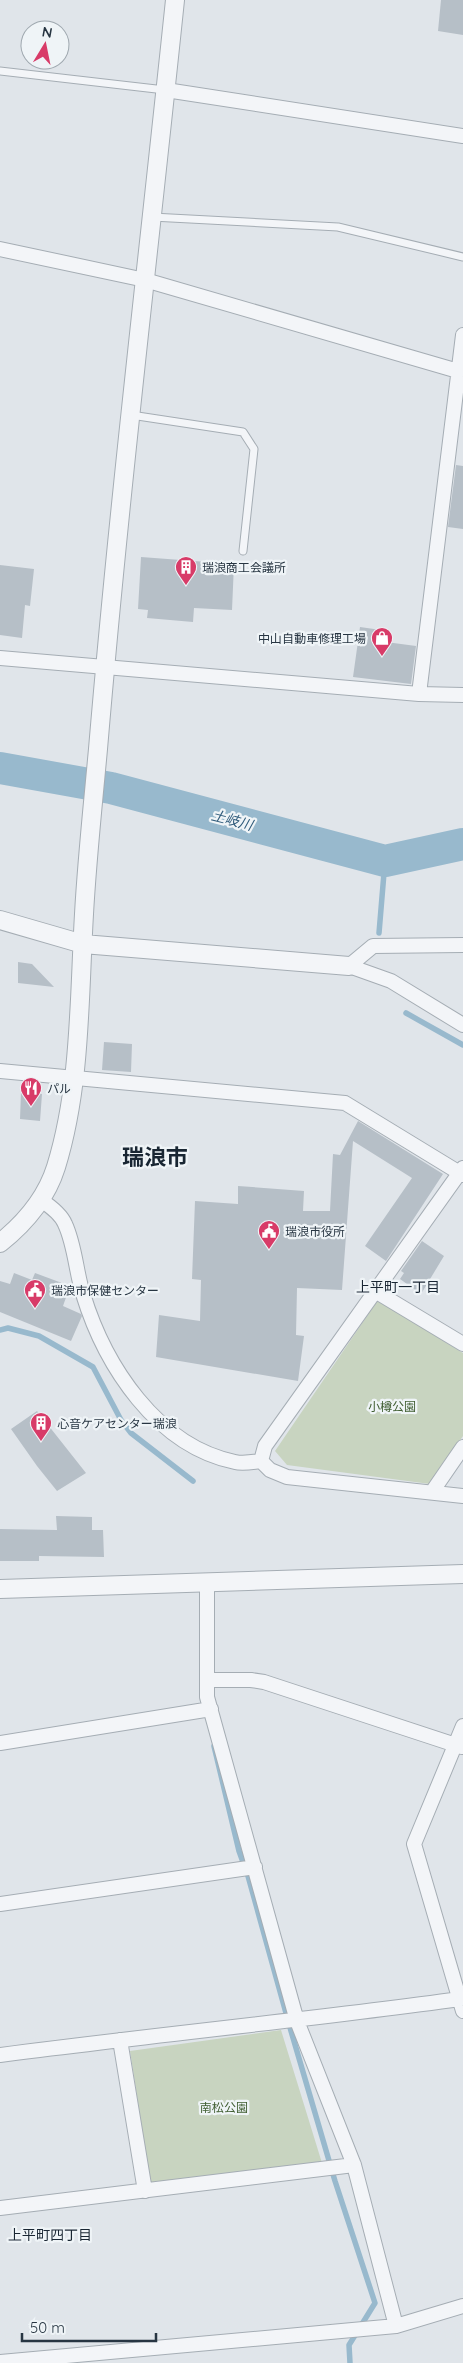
<svg xmlns="http://www.w3.org/2000/svg" width="463" height="2363" viewBox="0 0 463 2363" font-family="Quicksand,'Noto Sans JP',sans-serif">
<style>
.green{fill:#c8d4c0}
.lines{fill:none;stroke-linecap:round;stroke-linejoin:round}
.stream{stroke:#98b9cd;stroke-width:5.5}
.river{stroke:#98b9cd;stroke-width:32}
.building{fill:#b6bfc7}
.service-casing{stroke:#a5adb4;stroke-width:9}
.minor-casing{stroke:#a5adb4;stroke-width:16}
.tertiary-casing{stroke:#a5adb4;stroke-width:20}
.service{stroke:#f3f5f8;stroke-width:7}
.minor{stroke:#f3f5f8;stroke-width:14}
.tertiary{stroke:#f3f5f8;stroke-width:18}
.labels{text-anchor:middle;dominant-baseline:central;stroke-width:4.5;stroke-linejoin:round;paint-order:stroke}
.poi-label{font-size:12px;fill:#273542;stroke:#eff4f7;text-anchor:start}
.park-label{font-size:12px;fill:#415f33;stroke:#eff4f7}
.water-label{font-size:14px;font-style:italic;fill:#2e5a7a;stroke:#eff4f7}
.neighbourhood-label{font-size:14px;fill:#192633;stroke:#eff4f7}
.town-label{font-size:22px;font-weight:bold;fill:#192633;stroke:#eff4f7}
</style>
<rect width="100%" height="100%" fill="#e0e5ea"/>
<path class="green" d="M378,1300l85,53v83l-33,48 -143,-19 -12,-14z
M281,2030l41,133 -171,23 -21,-135z"/>
<g class="lines">
<path class="stream" d="M379,933l6,-72
M406,1013l57,32
M0,1330l8,-2 31,8 54,31 28,53 10,13 62,48
M214,1746l25,105 9,25 43,155 44,150 40,122 -26,42 1,18"/>
<path class="river" d="M0,768l111,20 274,73 78,-17"/>
</g>
<path class="building" d="M441,0h22v35l-25,-4z
M456,465l7,1v63l-15,-2z
M141,557l93,7 -2,46 -38,-2 -1,14 -46,-4 1,-8 -10,-1z
M0,565l34,4 -4,37 -5,-1 -3,33 -22,-3z
M360,627l28,4 -2,11 30,4 -5,38 -58,-7z
M18,962l14,2 22,23 -36,-4z
M104,1042l28,2 -1,28 -29,-2z
M21,1092l21,2 -2,27 -20,-2z
M358,1121l85,53 -57,87 -21,-15 47,-68 -59,-37 -11,149 -45,-2 -1,47 8,1 -6,45 -142,-24 3,-42 41,6 1,-41 -9,-1 3,-78 43,3v-18l66,5 -1,20h27l3,-57 7,1z
M422,1241l22,15 -23,38 -21,-15 4,-6 -3,-2z
M14,1273l18,7 3,-7 35,13 -7,20 18,8 1,2 -11,25 -71,-29v-31l10,3z
M37,1411l49,62 -29,18 -20,-25 -26,-37z
M56,1516l36,1v13h11l1,27 -65,-1v5h-39v-32l57,1z"/>
<g class="lines">
<g class="service-casing">
<path id="service" d="M0,71l165,19
M152,217l186,10 125,30
M131,415l112,17 11,17 -11,102"/>
</g>
<g class="minor-casing">
<path id="minor" d="M166,90l297,46
M0,249l145,31 313,91
M0,658l419,36 44,1
M419,694l44,-359
M349,966l42,15 72,44
M349,966l24,-20 90,-1
M0,1071l345,32 118,72
M41,1200c9,6 20,14 24,24 10,21 11,48 18,70 22,72 74,152 152,168 8,2 18,0 26,-1
M375,1291l88,53
M261,1461l4,-15 198,-278
M261,1461l9,9 17,7 176,19
M432,1492l31,-45
M207,1583v114l90,324 57,144 42,161
M207,1680h44l13,2 198,65
M463,1726l-49,118 49,167
M0,1743l211,-34
M0,1904l255,-37
M120,2040l25,151
M0,2055c153,-20 307,-35 460,-56
M0,2208l354,-43
M0,2362l396,-36 67,-20"/>
</g>
<g class="tertiary-casing">
<path id="tertiary" d="M0,920l83,24 266,22
M0,1243c25,-20 46,-44 56,-76 25,-81 23,-168 28,-253 3,-55 9,-110 14,-165 21,-250 51,-499 77,-749
M0,1589l463,-15"/>
</g>
<use href="#service" class="service"/>
<use href="#minor" class="minor"/>
<use href="#tertiary" class="tertiary"/>
</g>
<defs>
<g id="building-pin" transform="scale(1.125)"><path d="M0 17L-7.5 6A9.5 9.5 0 1 1 7.5 6Z" fill="#d83b68" stroke="#eff4f7"/><path d="M-4-6H4V6H1V3H-1V6H-4ZM-2.5-4.3h1.7v1.8h-1.7ZM.8-4.3h1.7v1.8H.8ZM-2.5-1h1.7V.8h-1.7ZM.8-1h1.7V.8H.8Z" fill="#fff"/></g>
<g id="shop-pin" transform="scale(1.125)"><path d="M0 17L-7.5 6A9.5 9.5 0 1 1 7.5 6Z" fill="#d83b68" stroke="#eff4f7"/><path d="M-5-2.5h2.3a2.7 3.5 0 0 1 5.4 0H5L5.5 6h-11ZM-1.5-2.5h3a1.5 2.3 0 0 0-3 0Z" fill="#fff"/></g>
<g id="restaurant-pin" transform="scale(1.125)"><path d="M0 17L-7.5 6A9.5 9.5 0 1 1 7.5 6Z" fill="#d83b68" stroke="#eff4f7"/><path d="M-5-6h1v4h1v-4h1v4h1v-4h1v5L-1.5 .5V6h-2V.5L-5-1ZM5-6V6H3V1.5H1.5Q1.5-4 5-6Z" fill="#fff"/></g>
<g id="civic-pin" transform="scale(1.125)"><path d="M0 17L-7.5 6A9.5 9.5 0 1 1 7.5 6Z" fill="#d83b68" stroke="#eff4f7"/><path d="M-.6-6.5H3V-4.5H.6V-3L4-1V1h2V6H-6V1h2V-1L-.6-3ZM-1.2 2.5V6h2.4V2.5Z" fill="#fff"/></g>
</defs>
<g fill-rule="evenodd">
<use href="#building-pin" x="186" y="567"/>
<use href="#shop-pin" x="382" y="638"/>
<use href="#restaurant-pin" x="31" y="1088"/>
<use href="#civic-pin" x="269" y="1231"/>
<use href="#civic-pin" x="35" y="1290"/>
<use href="#building-pin" x="41" y="1423"/>
</g>
<g class="labels">
<g class="poi-label">
<text x="202" y="567">瑞浪商工会議所</text>
<text x="366" y="638" text-anchor="end">中山自動車修理工場</text>
<text x="47" y="1088">パル</text>
<text x="285" y="1231">瑞浪市役所</text>
<text x="51" y="1290">瑞浪市保健センター</text>
<text x="57" y="1423">心音ケアセンター瑞浪</text>
</g>
<g class="park-label">
<text x="392" y="1406">小樽公園</text>
<text x="224" y="2107">南松公園</text>
</g>
<g class="water-label">
<text transform="translate(232 820) rotate(15)">土岐川</text>
</g>
<g class="neighbourhood-label">
<text x="398" y="1287">上平町一丁目</text>
<text x="50" y="2235">上平町四丁目</text>
</g>
<g class="town-label">
<text x="155" y="1157">瑞浪市</text>
</g>
</g>
<g transform="translate(45 45) rotate(10)"><circle r="24" fill="#eff4f7" stroke="#9fa8af"/>
<path d="M0-4L9 19L0 12L-9 19Z" fill="#d83b68"/>
<text y="-8" font-size="14" font-weight="bold" text-anchor="middle" fill="#273542">N</text>
</g>
<path d="M22 2333v8h134v-8" fill="none" stroke="#273542" stroke-width="2.5"/>
<text x="30" y="2333" font-size="15" fill="#273542" stroke="#eff4f7" stroke-width="4" paint-order="stroke">50 m</text>
</svg>
